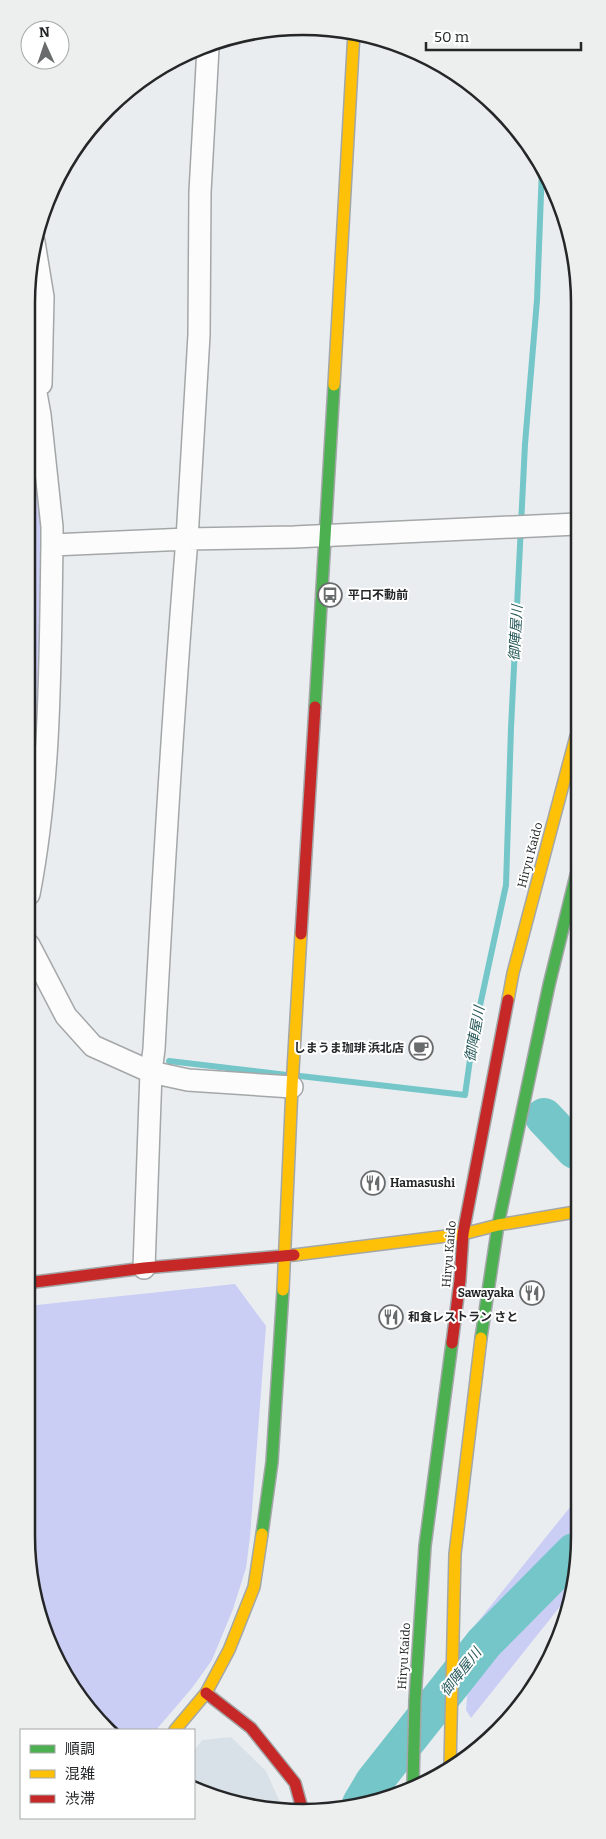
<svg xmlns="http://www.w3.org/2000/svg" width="606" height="1839" viewBox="0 0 606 1839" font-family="Bitter,'Noto Sans JP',serif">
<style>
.built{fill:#d8e1e7}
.green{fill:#cbcef4}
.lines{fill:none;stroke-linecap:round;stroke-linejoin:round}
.stream{stroke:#74c6c9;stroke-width:6}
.river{stroke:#74c6c9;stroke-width:38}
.street-casing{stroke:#a4a7a8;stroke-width:24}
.fast-casing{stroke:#a4a7a8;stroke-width:14}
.slow-casing{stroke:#a4a7a8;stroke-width:14}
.jam-casing{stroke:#a4a7a8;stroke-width:14}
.street{stroke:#fcfcfd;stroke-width:21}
.fast{stroke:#4caf50;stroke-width:11}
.slow{stroke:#ffc107;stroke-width:11}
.jam{stroke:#c62828;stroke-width:11}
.labels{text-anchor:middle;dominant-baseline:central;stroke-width:4;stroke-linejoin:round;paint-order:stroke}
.poi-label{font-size:12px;font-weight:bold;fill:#242627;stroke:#fff;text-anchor:start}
.street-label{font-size:12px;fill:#242627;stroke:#fff}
.water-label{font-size:14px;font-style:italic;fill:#295a5b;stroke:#fff}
.rim{fill:none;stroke:#242627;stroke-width:2.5}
</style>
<rect width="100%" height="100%" fill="#eaedf0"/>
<path class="built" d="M231,1737l35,34 17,38 -16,1 -73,-22v-37l8,-11z"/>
<path class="green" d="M32,254l10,220 -1,208 -12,132z
M235,1284l31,42 -16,211 -4,31 -13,41 -21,51 -20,28 -36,42h-46l-15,-11 -48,-77 -21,-106 1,-230z
M575,1501l-1,88 -103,129 -5,-8 6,-81z"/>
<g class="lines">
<path class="stream" d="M169,1061l118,14
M300,1076l165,19 8,-57 33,-153 5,-157 14,-284 12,-144 5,-133
M374,1782l19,1"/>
<path class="river" d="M544,1117l31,33
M361,1804l13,-22 110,-139 90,-91"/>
<g class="street-casing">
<path id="street" d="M208,48l-8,144 -1,143 -12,204 107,-2 283,-13
M34,242l9,55 -2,87
M31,366l9,49 12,112v18
M29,894c22,-114 21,-232 23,-349l135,-6c-14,170 -24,340 -33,510l-3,23 -7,196
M29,945l37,71 27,30 58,26 37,8 104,7"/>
</g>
<g class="fast-casing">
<path id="fast" d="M315,707l19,-322
M481,1338l17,-113 51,-240 27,-110
M262,1534l10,-72 11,-172
M413,1784l2,-84 10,-154 27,-203"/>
</g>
<g class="slow-casing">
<path id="slow" d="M334,385l20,-353
M508,1000l5,-27 63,-237
M294,1255l169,-21 35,-9 77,-13
M283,1290l9,-203 9,-153
M175,1730l31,-37 23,-43 25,-63 8,-53
M450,1766l5,-212 26,-216"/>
</g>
<g class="jam-casing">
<path id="jam" d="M301,934l14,-227
M27,1283l117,-15 150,-13
M452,1343l8,-63 3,-46 45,-234
M206,1693l45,35 44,55 7,25"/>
</g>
<use href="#street" class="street"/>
<use href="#fast" class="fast"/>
<use href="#slow" class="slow"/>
<use href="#jam" class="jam"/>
</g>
<defs>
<g id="bus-ring" transform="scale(1.25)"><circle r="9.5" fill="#fff" stroke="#696c6d" stroke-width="1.5"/><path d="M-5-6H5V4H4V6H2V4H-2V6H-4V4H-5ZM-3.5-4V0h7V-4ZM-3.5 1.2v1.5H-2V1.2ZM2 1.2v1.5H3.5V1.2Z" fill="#696c6d"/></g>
<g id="cafe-ring" transform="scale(1.25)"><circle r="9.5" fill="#fff" stroke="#696c6d" stroke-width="1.5"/><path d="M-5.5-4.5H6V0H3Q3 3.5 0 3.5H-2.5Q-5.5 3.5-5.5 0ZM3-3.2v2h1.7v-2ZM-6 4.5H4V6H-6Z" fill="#696c6d"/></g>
<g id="restaurant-ring" transform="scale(1.25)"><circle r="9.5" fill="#fff" stroke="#696c6d" stroke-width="1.5"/><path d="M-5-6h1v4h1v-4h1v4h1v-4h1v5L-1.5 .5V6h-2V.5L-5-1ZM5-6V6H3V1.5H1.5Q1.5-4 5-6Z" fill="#696c6d"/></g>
</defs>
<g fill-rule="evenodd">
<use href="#bus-ring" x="330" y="595"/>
<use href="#cafe-ring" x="421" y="1048"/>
<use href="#restaurant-ring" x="373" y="1183"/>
<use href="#restaurant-ring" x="532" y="1293"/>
<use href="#restaurant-ring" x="391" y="1317"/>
</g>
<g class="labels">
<g class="poi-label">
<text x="348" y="595">平口不動前</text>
<text x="404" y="1048" text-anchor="end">しまうま珈琲 浜北店</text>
<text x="390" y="1183">Hamasushi</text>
<text x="514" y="1293" text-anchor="end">Sawayaka</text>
<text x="408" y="1317">和食レストラン さと</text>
</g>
<g class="street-label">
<text transform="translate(530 855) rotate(-75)">Hiryu Kaido</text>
<text transform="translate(449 1254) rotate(-85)">Hiryu Kaido</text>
<text transform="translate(404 1656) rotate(-86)">Hiryu Kaido</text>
</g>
<g class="water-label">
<text transform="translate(516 633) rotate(-87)">御陣屋川</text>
<text transform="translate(475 1034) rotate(-80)">御陣屋川</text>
<text transform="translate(461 1672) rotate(-52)">御陣屋川</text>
</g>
</g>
<path d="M0 0H606V1839H0ZM303 35H303A268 268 0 0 1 571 303V1536A268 268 0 0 1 303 1804H303A268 268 0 0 1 35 1536V303A268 268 0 0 1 303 35Z" fill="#edeeee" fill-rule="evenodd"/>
<path class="rim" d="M303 35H303A268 268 0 0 1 571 303V1536A268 268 0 0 1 303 1804H303A268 268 0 0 1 35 1536V303A268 268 0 0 1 303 35Z"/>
<rect x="20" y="1729" width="175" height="90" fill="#ffffff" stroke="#a7a8a9"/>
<rect x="30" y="1745" width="25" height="8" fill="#4caf50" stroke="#a7a8a9"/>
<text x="65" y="1754" font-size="15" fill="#242627">順調</text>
<rect x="30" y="1770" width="25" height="8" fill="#ffc107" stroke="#a7a8a9"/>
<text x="65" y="1779" font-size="15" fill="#242627">混雑</text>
<rect x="30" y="1795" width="25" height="8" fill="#c62828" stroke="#a7a8a9"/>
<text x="65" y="1804" font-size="15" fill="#242627">渋滞</text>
<g transform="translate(45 45) rotate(357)"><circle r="24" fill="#ffffff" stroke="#a7a8a9"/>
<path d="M0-4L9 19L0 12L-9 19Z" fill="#696c6d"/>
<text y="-8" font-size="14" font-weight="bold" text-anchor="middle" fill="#242627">N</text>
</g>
<path d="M426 42v8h155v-8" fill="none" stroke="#242627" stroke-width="2.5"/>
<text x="434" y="42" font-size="15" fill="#242627" stroke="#ffffff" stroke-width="4" paint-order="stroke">50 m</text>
</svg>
